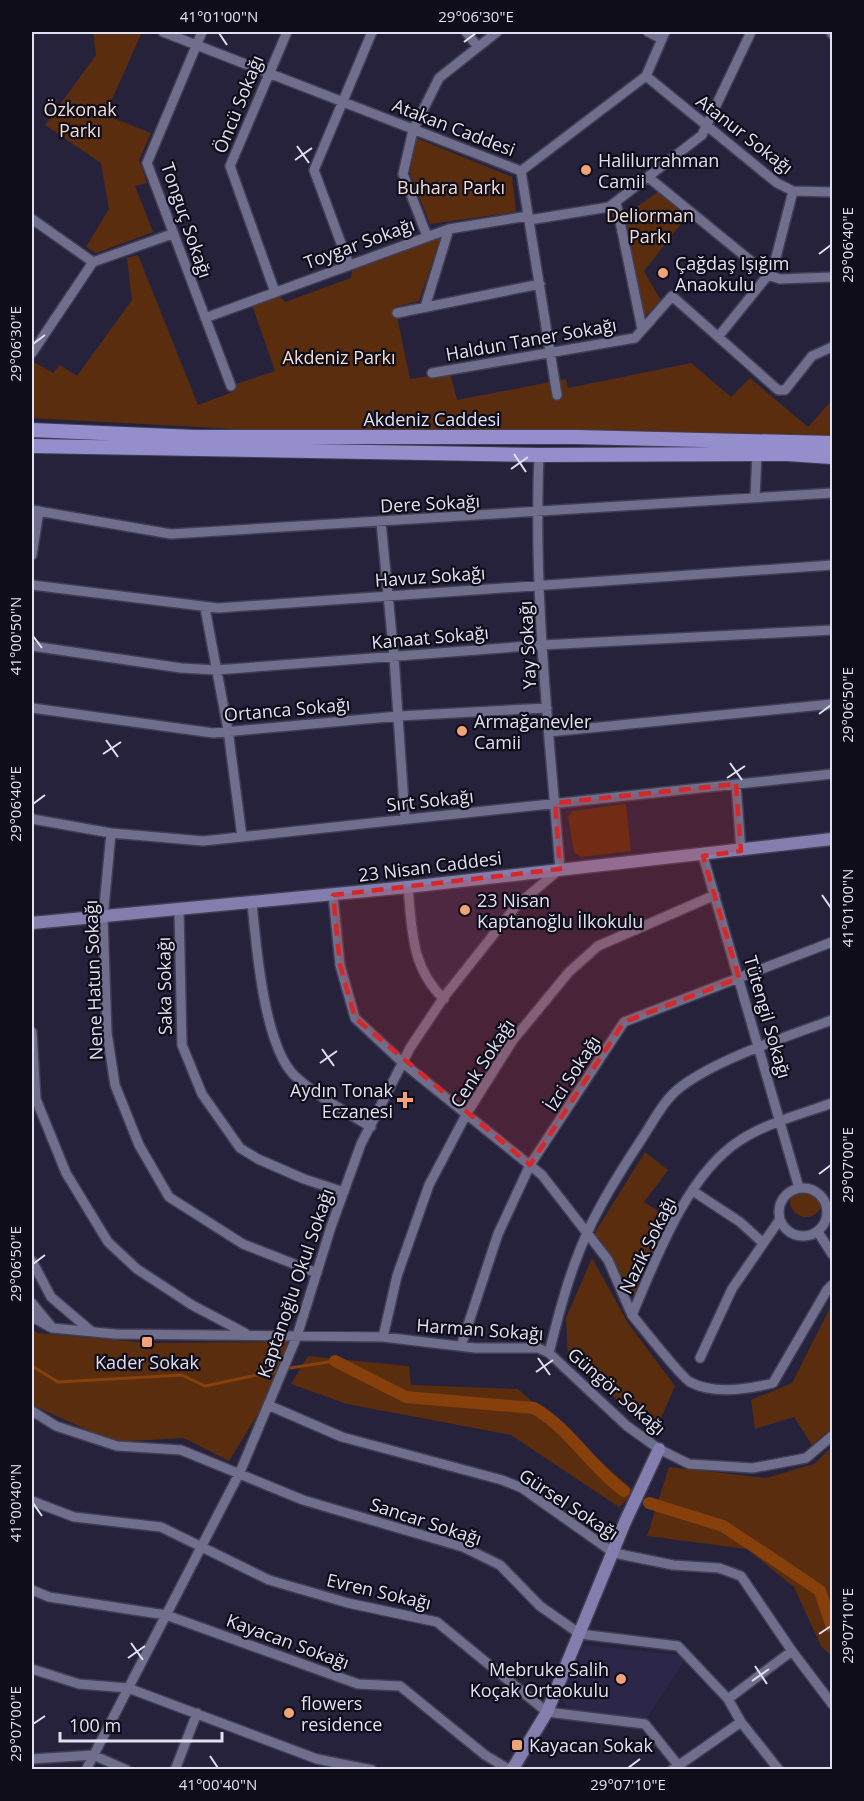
<svg xmlns="http://www.w3.org/2000/svg" width="864" height="1801" viewBox="0 0 864 1801" font-family="'Open Sans',sans-serif">
<style>
.built{fill:#2c2748}
.green{fill:#5b2d0f}
.lines{fill:none;stroke-linecap:round;stroke-linejoin:round}
.stream{stroke:#87400c;stroke-width:3}
.canal{stroke:#87400c;stroke-width:12}
.street-casing{stroke:#413e54;stroke-width:12}
.secondary-casing{stroke:#413e54;stroke-width:15}
.primary-casing{stroke:#413e54;stroke-width:16}
.street{stroke:#706e8d;stroke-width:9}
.secondary{stroke:#837ead;stroke-width:12}
.primary{stroke:#958ecd;stroke-width:14}
.marked{fill:#d62828;fill-opacity:0.2;stroke:#d62828;stroke-width:4.5;stroke-dasharray:12 8;stroke-linejoin:round}
.ticks{fill:none;stroke:#e1e0f1;stroke-width:2}
.poi-dot{fill:#efa377;stroke:#0f0d19;stroke-width:2}
.labels{text-anchor:middle;dominant-baseline:central;stroke-width:4.5;stroke-linejoin:round;paint-order:stroke}
.street-label{font-size:18px;fill:#e1e0f1;stroke:#0f0d19}
.park-label{font-size:18px;fill:#f3ddd2;stroke:#0f0d19}
.poi-label{font-size:18px;fill:#e1e0f1;stroke:#0f0d19;text-anchor:start}
.neatline{fill:none;stroke:#e1e0f1;stroke-width:2}
.ticks-label{font-size:15px;text-anchor:middle;fill:#e1e0f1}
</style>
<rect width="100%" height="100%" fill="#26223c"/>
<path class="built" d="M549,873l-39,32 -70,94 -20,-27 -9,-25 -5,-56z
M584,1645l95,10 5,6 -38,58 -72,-8 -8,-6 -4,-7z"/>
<path class="green" d="M93,32h49l-37,83 46,18 -12,27 8,23 -12,3 18,46 -57,21 -10,-6 23,-38 -8,-46 -56,-38 51,-70z
M416,138l96,39 4,35 -86,12 -20,-51z
M658,192l29,24 -43,55 17,30 -17,16 -19,-102z
M442,234l-23,67 -24,6 15,72 40,-6 7,27 109,-21 2,9 123,-25 40,34 19,-19 58,49 24,-27v41l-271,-10 -325,-2 -204,-11v-57l21,12 7,-8 17,11 55,-76 -5,-42 11,-3 60,150 37,-14 1,-7 39,-13 -24,-69 26,-9 8,9 66,-24 2,-11z
M626,804l5,47 -50,6 -7,-5 -6,-35 4,-6z
M645,1152l23,18 -24,32 26,17 -34,78 -42,-63z
M790 1201a16 16 0 1 1 32 0a16 16 0 1 1-32 0Z
M592,1258l36,65 47,63 -20,46 -87,-74 -2,-40z
M832,1304v124l-20,17 -18,-28 -39,12 -4,-29 41,-17z
M32,1329l5,4 111,10 141,-1 -26,64 -34,55 -45,-23 -70,4 -82,-37z
M308,1356l101,10 2,19 107,4 117,103 -16,15 -108,-72 -164,-31 -56,-20z
M832,1447v210l-11,-11 -27,-59 -47,-38 -100,-13 22,-69 97,11 48,-14z"/>
<g class="lines">
<path class="stream" d="M32,1366l26,16 124,-7 23,11 71,-15
M290,1368l45,-7"/>
<path class="canal" d="M335,1361l71,36 128,11c35,20 57,59 90,83
M649,1503l74,23 56,37 41,28 12,36"/>
<g class="street-casing">
<path id="street" d="M163,32l358,139
M202,32l-55,131 84,223
M466,32l12,15
M648,32l14,7
M831,32l1,2
M646,76l131,107 16,8 39,1
M521,171l36,224
M521,171l125,-95 19,-44
M648,177l120,98 12,4 52,-2
M616,202l26,127
M32,219l61,43
M529,220l80,-13 93,-72 49,-103
M427,236l-24,-62 10,-44 26,-52 58,-46
M93,262l79,-28
M349,265l-35,-95 58,-138
M275,292l-45,-126 57,-134
M425,307l24,-78
M397,313l143,-29
M205,318l244,-89 79,-13
M718,337l55,-68 20,-78
M32,353l61,-91
M432,373l203,-35 37,-42 106,94h7l27,-34 20,-9
M755,497l2,-43
M32,510l139,24 661,-41
M381,522l13,135 11,162
M32,555l7,-44
M32,585l186,23 614,-43
M205,608l23,122 14,107
M32,646l149,22 35,2 326,-25 290,-15
M32,708l181,25 186,-17 148,-8
M549,732l283,-28
M736,784l5,67
M32,819l79,14 92,8 629,-67
M111,833l-8,85 4,115 8,52 24,60 30,52 74,47 74,29
M703,856l96,332
M408,887c4,42 3,81 36,112
M333,895l7,70 15,53 48,45 139,112 66,85 24,55
M252,903c4,42 12,142 42,172 22,21 51,36 77,52
M179,910l3,135 20,49 38,54 18,11 46,20 40,13
M32,1032l4,67 30,74 42,69 29,27 55,36 53,28
M832,1103c-30,11 -66,20 -93,38 -53,35 -83,118 -107,174 10,12 49,62 58,67 24,13 59,7 83,1l54,-93 5,-5
M779 1212a24 24 0 1 1 48 0a24 24 0 1 1-48 0Z
M693,1191l47,31 23,21
M818,1232l14,22
M32,1261l19,36 40,34
M32,1303l19,23
M32,1317l20,11 63,6 268,3 92,11h63l11,5 78,73 32,23 30,15 64,4 53,-10 26,-22
M383,1337l14,-61 32,-91 38,-72 46,-73 56,-68 29,-26 117,-51
M461,1346l37,-112 32,-69 94,-143 208,-80
M549,1353c10,-41 21,-83 39,-122 15,-33 35,-64 55,-94 11,-17 22,-39 39,-51 38,-28 106,-50 150,-66
M700,1358l32,-69 48,-70
M268,1405l74,32 160,43 20,8 92,65 59,12 46,3 22,8 51,75 40,53
M32,1411l24,15 61,20 64,4 122,50 160,47 37,18 40,41 40,28 98,12 50,53 13,23 38,48
M32,1501l42,16 87,10 108,53 79,23 89,19 110,90 98,12 37,46
M32,1590l17,7 117,18 192,69 42,2 85,69 25,15
M32,1669l47,15 49,4 189,71 55,11
M728,1699l64,-48
M32,1759l61,-4 34,15
M86,1770l154,-298 57,-136 34,-109 30,-83 49,-96 34,-51 73,-92 43,-36c-11,-138 -27,-276 -21,-414
M175,1770l22,-57
M672,1770l69,-48"/>
</g>
<g class="secondary-casing">
<path id="secondary" d="M32,923l376,-36 424,-48
M512,1770l35,-58 78,-190 34,-73"/>
</g>
<g class="primary-casing">
<path id="primary" d="M32,430l162,7h382l256,6
M32,446l507,9 248,-1 45,3"/>
</g>
<use href="#street" class="street"/>
<use href="#secondary" class="secondary"/>
<use href="#primary" class="primary"/>
</g>
<path class="marked" d="M736,784l5,67 -38,5 36,122 -115,44 -94,143 -175,-147 -15,-53 -7,-70 227,-26 -5,-66z"/>
<path class="ticks" d="M219,33l8,12M464,42l12,-9M297,146l12,17M295,160l17,-12M819,254l12,-9M33,344l12,-9M514,454l12,18M511,469l17,-12M33,636l9,12M819,714l12,-9M106,740l12,17M103,754l18,-12M730,763l12,17M727,778l18,-12M33,804l12,-9M822,895l9,13M322,1049l12,17M320,1063l17,-12M819,1174l12,-9M33,1264l12,-9M538,1358l12,17M536,1372l17,-12M33,1503l9,13M819,1634l12,-8M131,1643l12,17M128,1658l17,-12M755,1666l12,18M752,1681l17,-12M33,1724l12,-8M210,1756l8,12M628,1768l12,-9"/>
<g class="poi-dot">
<circle cx="586" cy="170" r="6"/>
<circle cx="663" cy="273" r="6"/>
<circle cx="462" cy="731" r="6"/>
<circle cx="465" cy="910" r="6"/>
<path d="M402 1091h6v6h6v6h-6v6h-6v-6h-6v-6h6z"/>
<rect x="141" y="1336" width="12" height="12" rx="3"/>
<circle cx="621" cy="1679" r="6"/>
<circle cx="289" cy="1713" r="6"/>
<rect x="511" y="1739" width="12" height="12" rx="3"/>
</g>
<g class="labels">
<g class="street-label">
<text transform="translate(238 104) rotate(-68)">Öncü Sokağı</text>
<text transform="translate(454 127) rotate(21)">Atakan Caddesi</text>
<text transform="translate(745 134) rotate(38)">Atanur Sokağı</text>
<text transform="translate(187 220) rotate(71)">Tonguç Sokağı</text>
<text transform="translate(359 243) rotate(-20)">Toygar Sokağı</text>
<text transform="translate(531 339) rotate(-10)">Haldun Taner Sokağı</text>
<text x="432" y="419">Akdeniz Caddesi</text>
<text transform="translate(430 503) rotate(-3)">Dere Sokağı</text>
<text transform="translate(430 576) rotate(-4)">Havuz Sokağı</text>
<text transform="translate(430 637) rotate(-5)">Kanaat Sokağı</text>
<text transform="translate(527 645) rotate(-93)">Yay Sokağı</text>
<text transform="translate(287 709) rotate(-5)">Ortanca Sokağı</text>
<text transform="translate(430 800) rotate(-6)">Sırt Sokağı</text>
<text transform="translate(430 866) rotate(-7)">23 Nisan Caddesi</text>
<text transform="translate(93 980) rotate(-92)">Nene Hatun Sokağı</text>
<text transform="translate(164 986) rotate(-91)">Saka Sokağı</text>
<text transform="translate(768 1017) rotate(74)">Tütengil Sokağı</text>
<text transform="translate(482 1063) rotate(-57)">Cenk Sokağı</text>
<text transform="translate(572 1073) rotate(-57)">İzci Sokağı</text>
<text transform="translate(647 1245) rotate(-64)">Nazik Sokağı</text>
<text transform="translate(295 1283) rotate(-71)">Kaptanoğlu Okul Sokağı</text>
<text transform="translate(480 1329) rotate(4)">Harman Sokağı</text>
<text transform="translate(617 1391) rotate(41)">Güngör Sokağı</text>
<text transform="translate(569 1504) rotate(33)">Gürsel Sokağı</text>
<text transform="translate(426 1521) rotate(18)">Sancar Sokağı</text>
<text transform="translate(379 1591) rotate(13)">Evren Sokağı</text>
<text transform="translate(288 1641) rotate(20)">Kayacan Sokağı</text>
</g>
<g class="park-label">
<text x="80" y="109">Özkonak<tspan x="80" dy="21">Parkı</tspan></text>
<text x="451" y="187">Buhara Parkı</text>
<text x="650" y="215">Deliorman<tspan x="650" dy="21">Parkı</tspan></text>
<text x="339" y="357">Akdeniz Parkı</text>
</g>
<g class="poi-label">
<text x="598" y="160">Halilurrahman<tspan x="598" dy="21">Camii</tspan></text>
<text x="675" y="263">Çağdaş Işığım<tspan x="675" dy="21">Anaokulu</tspan></text>
<text x="474" y="721">Armağanevler<tspan x="474" dy="21">Camii</tspan></text>
<text x="477" y="900">23 Nisan<tspan x="477" dy="21">Kaptanoğlu İlkokulu</tspan></text>
<text x="393" y="1090" text-anchor="end">Aydın Tonak<tspan x="393" dy="21">Eczanesi</tspan></text>
<text x="147" y="1362" text-anchor="middle">Kader Sokak</text>
<text x="609" y="1669" text-anchor="end">Mebruke Salih<tspan x="609" dy="21">Koçak Ortaokulu</tspan></text>
<text x="301" y="1703">flowers<tspan x="301" dy="21">residence</tspan></text>
<text x="529" y="1745">Kayacan Sokak</text>
</g>
</g>
<rect width="864" height="1801" fill="none" stroke="#0f0d19" stroke-width="66"/>
<path d="M60 1732v9h162v-9" fill="none" stroke="#e1e0f1" stroke-width="3"/>
<text x="69" y="1732" font-size="18" fill="#e1e0f1" stroke="#0f0d19" stroke-width="4.5" paint-order="stroke">100 m</text>
<rect x="33" y="33" width="798" height="1735" class="neatline"/>
<g class="ticks-label">
<text x="219" y="22">41°01'00"N</text>
<text x="476" y="22">29°06'30"E</text>
<text transform="translate(848 245) rotate(-90)" y="5">29°06'40"E</text>
<text transform="translate(16 344) rotate(-90)" y="5">29°06'30"E</text>
<text transform="translate(16 636) rotate(-90)" y="5">41°00'50"N</text>
<text transform="translate(848 705) rotate(-90)" y="5">29°06'50"E</text>
<text transform="translate(16 804) rotate(-90)" y="5">29°06'40"E</text>
<text transform="translate(848 908) rotate(-90)" y="5">41°01'00"N</text>
<text transform="translate(848 1165) rotate(-90)" y="5">29°07'00"E</text>
<text transform="translate(16 1264) rotate(-90)" y="5">29°06'50"E</text>
<text transform="translate(16 1503) rotate(-90)" y="5">41°00'40"N</text>
<text transform="translate(848 1626) rotate(-90)" y="5">29°07'10"E</text>
<text transform="translate(16 1724) rotate(-90)" y="5">29°07'00"E</text>
<text x="218" y="1790">41°00'40"N</text>
<text x="628" y="1790">29°07'10"E</text>
</g>
</svg>
